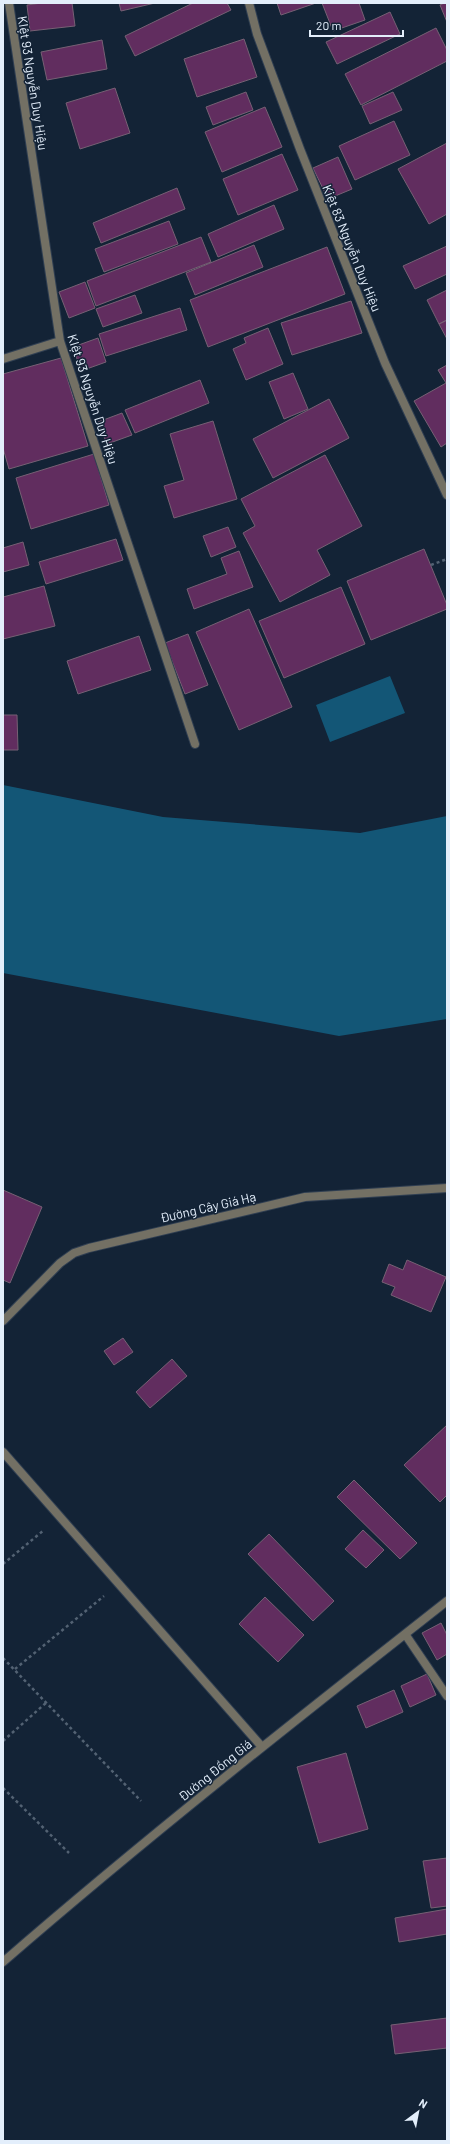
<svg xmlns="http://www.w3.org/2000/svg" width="450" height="2144" viewBox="0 0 450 2144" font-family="Barlow,sans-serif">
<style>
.water{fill:#135676}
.building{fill:#612d5f;stroke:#766074}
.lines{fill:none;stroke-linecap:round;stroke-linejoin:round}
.street-casing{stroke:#303f52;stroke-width:10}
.path{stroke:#536273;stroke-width:2.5;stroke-dasharray:3 3;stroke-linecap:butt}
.street{stroke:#737064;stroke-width:8}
.labels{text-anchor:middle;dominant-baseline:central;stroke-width:3;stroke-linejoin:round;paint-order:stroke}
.street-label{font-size:13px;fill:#e3eefb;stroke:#132336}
</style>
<rect width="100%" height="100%" fill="#132336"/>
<path class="water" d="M390,676l15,37 -75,29 -14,-37z
M3,785l160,32 197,16 87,-17v203l-108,17 -336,-63z"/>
<path class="building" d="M42,3h30l3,23 -45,5 -3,-26z
M119,3h36l-34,8z
M193,3h34l4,7 -96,46 -10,-20z
M277,3h39l-35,12z
M322,3h37l6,17 -32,11z
M444,3h3v19l-7,-17z
M390,12l10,22 -63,30 -11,-22z
M436,28l11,22v11l-86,44 -16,-31z
M244,39l13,38 -60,20 -13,-38z
M102,40l5,29 -60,11 -6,-28z
M115,88l15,45 -50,16 -14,-46z
M246,92l7,18 -40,15 -7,-18z
M393,92l9,18 -32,14 -8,-18z
M265,107l17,40 -60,25 -17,-40z
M394,121l16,34 -55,25 -16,-34z
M447,143v71l-18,10 -31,-55z
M282,154l16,36 -60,25 -15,-36z
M338,157l14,32 -24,10 -15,-31z
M177,188l8,21 -84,34 -8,-20z
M274,205l10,24 -66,28 -10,-23z
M169,221l9,23 -74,28 -9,-23z
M201,237l10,25 -115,44 -9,-25z
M254,245l9,22 -68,28 -9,-22z
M447,246v28l-32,15 -12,-23z
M327,247l18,47 -137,53 -18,-47z
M85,282l10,26 -26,10 -10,-26z
M447,290v30l-8,4 -12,-24z
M135,295l7,18 -39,14 -7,-18z
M351,301l11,32 -70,22 -11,-32z
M180,308l7,22 -81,26 -7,-22z
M447,320v19l-8,-15z
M268,328l15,36 -37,16 -13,-31 13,-6 -2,-5z
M98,338l8,24 -25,9 -8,-24z
M61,358l27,88 -79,23 -6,-21v-74z
M447,365v78l-6,4 -27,-46 32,-18 -8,-13z
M293,373l15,36 -24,10 -15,-37z
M200,380l9,23 -74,30 -10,-23z
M329,399l20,39 -76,40 -20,-39z
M122,413l10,22 -25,9 -9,-22z
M213,421l24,78 -63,19 -10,-32 20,-6 -14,-46z
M94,454l15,51 -78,24 -15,-51z
M325,455l37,71 -45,24 13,25 -50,27 -37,-69 12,-7 -14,-27z
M228,527l8,20 -25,10 -8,-21z
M116,539l7,21 -77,24 -7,-22z
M23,542l6,23 -26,7v-24z
M424,549l23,56v4l-76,31 -24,-59z
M239,551l14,36 -59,22 -7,-20 40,-15 -6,-16z
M44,586l11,40 -52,13v-42z
M341,587l24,57 -81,34 -25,-57z
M249,609l43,98 -53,23 -43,-98z
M188,634l20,51 -23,9 -20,-51z
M139,636l12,34 -73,24 -11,-33z
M3,715h14l1,35h-15z
M3,1190l39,17 -32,76 -7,-3z
M407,1260l39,17 -15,35 -40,-17 4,-8 -13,-5 7,-18 14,6z
M123,1338l10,14 -19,13 -10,-14z
M172,1359l15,17 -37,32 -14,-16z
M447,1425v70l-7,7 -36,-37z
M354,1480l63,63 -17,16 -63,-62z
M363,1530l21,20 -18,18 -21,-19z
M269,1534l65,67 -21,20 -65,-67z
M265,1597l39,38 -26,27 -39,-38z
M441,1623l6,12v19l-10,6 -15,-27z
M427,1674l9,21 -26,12 -9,-21z
M394,1690l9,22 -37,16 -9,-22z
M346,1753l22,76 -49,14 -22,-76z
M447,1858v48l-16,2 -8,-47z
M447,1909v25l-48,8 -4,-24z
M447,2018v30l-52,6 -4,-29z"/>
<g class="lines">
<g class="street-casing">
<path id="street" d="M9,3l51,338 135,403
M249,3l8,31 43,115 85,214 62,132
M3,359l57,-18
M3,1321l57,-58 14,-10 15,-5 216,-51 142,-9
M3,1452l259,295
M405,1634l42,62
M3,1962c144,-125 294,-243 444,-361"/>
</g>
<path class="path" d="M431,565l16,-6
M3,1564l41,-34
M3,1564l41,-34
M3,1658l138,143
M15,1669l89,-73
M3,1741l44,-39
M3,1788l66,65"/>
<use href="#street" class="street"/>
</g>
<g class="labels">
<g class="street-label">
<text transform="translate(33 83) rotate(81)">KIệt 93 Nguyễn Duy Hiệu</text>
<text transform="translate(352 248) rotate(68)">Kiệt 83 Nguyễn Duy Hiệu</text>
<text transform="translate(93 399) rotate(72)">KIệt 93 Nguyễn Duy Hiệu</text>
<text transform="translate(208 1207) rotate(-13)">Đường Cây Giá Hạ</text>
<text transform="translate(215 1770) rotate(-39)">Đường Đồng Giá</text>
</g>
</g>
<rect width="450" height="2144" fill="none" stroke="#e3eefb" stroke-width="8"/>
<g transform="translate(418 2112) rotate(32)" stroke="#132336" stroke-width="3" paint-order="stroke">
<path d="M0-3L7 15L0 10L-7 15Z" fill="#e3eefb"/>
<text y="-6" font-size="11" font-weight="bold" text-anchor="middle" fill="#e3eefb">N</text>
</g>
<path d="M310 30v6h93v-6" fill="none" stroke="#e3eefb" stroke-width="2"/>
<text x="316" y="30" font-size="12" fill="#e3eefb" stroke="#132336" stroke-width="3" paint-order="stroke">20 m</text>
</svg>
